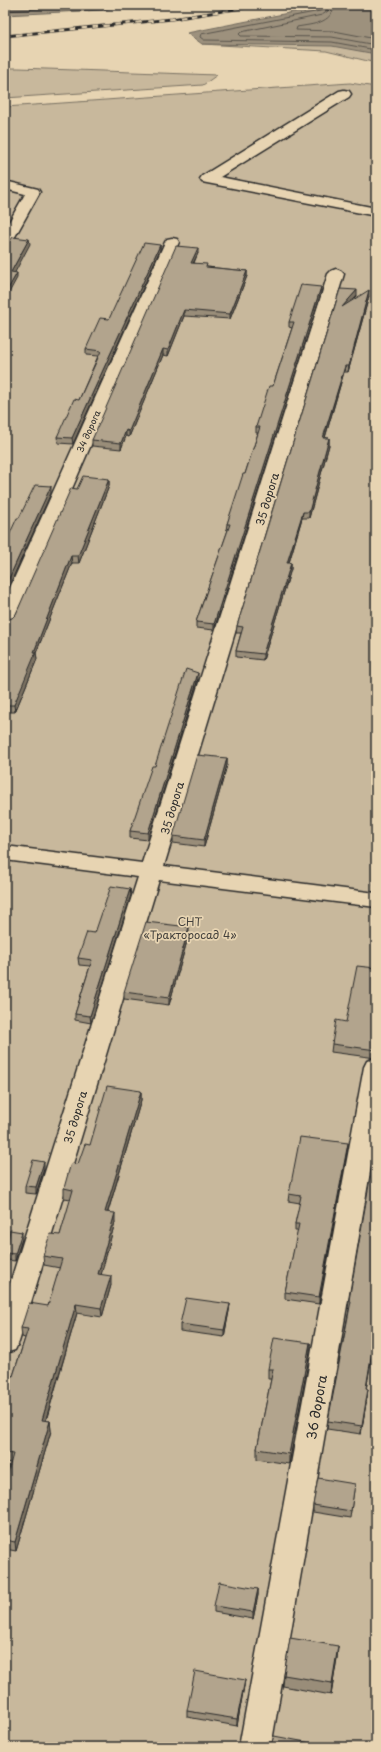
<svg xmlns="http://www.w3.org/2000/svg" width="381" height="1752" viewBox="0 0 381 1752" font-family="'Playpen Sans',sans-serif">
<style>
.green{fill:#c8b89c;stroke:#7a7264}
.water{fill:#9d917d;stroke:#6f685c}
.lines{fill:none;stroke-linecap:round;stroke-linejoin:round}
.shore{stroke:#59544c;stroke-width:1}
.minor-casing{stroke:#2b2b2b;stroke-width:3}
.minor{fill:#e7d4b2;fill-rule:evenodd}
.rail-casing{stroke:#2b2b2b;stroke-width:3}
.rail{stroke:#e7d4b2;stroke-width:2;stroke-dasharray:5.5;stroke-linecap:butt}
.wall{fill:#998d79;stroke:#2b2b2b}
.shaded-wall{fill:#7d7363;stroke:#2b2b2b}
.building{fill:#b2a48d;stroke:#2b2b2b}
.labels{text-anchor:middle;dominant-baseline:central;stroke-width:3.5;stroke-linejoin:round;paint-order:stroke}
.far-street-label{font-size:9px;fill:#2b2b2b;stroke:#e7d4b2}
.street-label{font-size:11px;fill:#2b2b2b;stroke:#e7d4b2}
.park-label{font-size:11px;fill:#43403c;stroke:#e7d4b2}
.near-street-label{font-size:13px;fill:#2b2b2b;stroke:#e7d4b2}
</style>
<rect width="100%" height="100%" fill="#e7d4b2"/>
<filter id="ink" filterUnits="userSpaceOnUse"><feTurbulence type="fractalNoise" baseFrequency=".025" numOctaves="2"/><feDisplacementMap in="SourceGraphic" scale="8" xChannelSelector="R" yChannelSelector="G"/><feConvolveMatrix kernelMatrix="1 2 1 2 8 2 1 2 1" color-interpolation-filters="sRGB"/></filter>
<g filter="url(#ink)">
<path class="green" d="M376,40v23l-50,-12 -124,-7 11,-3z
M5,68h13l199,7 -14,10 -198,13z
M350,83l26,4v1660h-371v-1640z"/>
<path class="water" d="M5,5h127l-30,5 -97,5z
M329,5h47v49l-44,-8 -130,-2 -15,-11z"/>
<g class="lines">
<path class="shore" d="M324,5l-1,4 -3,2 -119,23 -1,3 4,3 128,2 44,8
M329,5l-1,6 -6,4 -81,17 -2,2 2,2 91,1 44,8
M335,5c-4,19 -22,19 -38,22l-1,3 38,1 42,8
M5,11l101,-6"/>
<g class="minor-casing">
<path id="minor" d="M344,90l5,1 2,3 -2,3 -129,80 156,31v8l-169,-33 -5,-1 -2,-3 2,-3 137,-85z
M5,181l33,8 2,3 -28,50 -2,3 -5,1v-17l20,-35 -20,-5z
M172,238l5,1 2,3 -164,378 -3,4 -7,2v-27l160,-357 2,-3z
M336,269l5,2 3,3 -180,592 212,27v14l-217,-27 -140,462 -4,8 -10,3v-54l133,-422 -133,-17v-14l137,17 186,-589 3,-3z
M376,1058v79l-105,610h-32l125,-680 3,-6z"/>
</g>
<use href="#minor" class="minor"/>
<g class="rail-casing">
<path id="rail" d="M5,36l167,-17 89,-14"/>
</g>
<use href="#rail" class="rail"/>
</g>
<path class="wall" d="M160,245v5l-87,194 -15,-1 -1,-6 22,-37 19,-44 -12,-1v-6l23,-30z
M198,253l-4,10 13,4 40,4v5l-17,43 -46,-3 -16,40 -5,-1 -34,82 -3,-1 -5,13 -29,-3v-6z
M340,289l17,7 -5,5 17,-5 -21,76h-4l-19,66h4v7l-20,73h-7l-13,45h2v6l-28,91 -27,-3v-6l5,-18h-5l1,-7z
M321,293l-107,337 -18,-2v-6l32,-92h-2l1,-6 18,-50 13,-41h-2v-6l17,-41 19,-58 -3,-1v-5z
M109,479v7l-30,77h-7l-36,90 1,6 -22,53h-7l-3,8v-100l7,-2 4,-4 61,-125z
M198,679l-50,161 -18,-2v-7l25,-65z
M227,758v7l-23,82 -31,-4v-7z
M376,870v17l-2,-1z
M130,889l1,6 -40,128 -16,-3v-6l15,-48 -11,-1 -1,-7 17,-25z
M189,934l-20,71 -45,-6v-7z
M376,968v90l-45,-6 1,-8 14,-22z
M141,1091v9l-33,112 7,10 -14,52 10,11 -9,32 -25,-4 -31,108h4l1,10 -35,120 -11,-2v-66l6,-20 -6,-1v-87l8,1 12,-38 -3,-1 -1,-9 27,-22 12,-38 -16,-3 -1,-9 17,-21 11,-36 -7,-1v-10l26,-43z
M376,1144v187l-10,58 1,8 -6,37 -34,-5 1,-8 21,-112 -1,-1 1,-8z
M347,1150l-28,154 -34,-5v-7l13,-61h-3v-7l5,-21 -12,-2 1,-7z
M44,1169l-8,25 -11,-1v-7z
M22,1239l-7,22 -8,-1 -1,-7z
M230,1304l-1,7 -5,26 -44,-6v-7z
M310,1343v10l-21,111 -32,-5v-10l14,-70h-3v-10z
M354,1490l-4,28 -37,-6v-7z
M258,1589v6l-5,24 -39,-7v-6z
M338,1646l-1,12 -6,37 -48,-9 1,-11z
M244,1686l-7,40 -50,-9v-6z"/>
<path class="shaded-wall" d="M29,239l1,5 -18,34 -1,-6z
M160,245v5l-87,194 -1,-6z
M198,248v5l-7,15v-5z
M247,271v5l-17,43v-5z
M17,273v5l-12,22v-6z
M321,287v6l-107,337v-6z
M357,290v6l-15,17v-6z
M369,290v6l-21,76 1,-6z
M184,310v6l-16,40v-6z
M163,349v6l-34,82v-6z
M345,366l-1,6 -21,72v-6z
M126,430v6l-5,13v-6z
M329,438v7l-20,73v-6z
M109,479v7l-30,77 -1,-7z
M51,486v7l-46,102v-8z
M303,512l-1,6 -15,51v-6z
M71,556l1,7 -36,90 1,6 -22,53 -1,-7 20,-53z
M291,563v6l-28,91v-6z
M198,673v6l-50,161v-7z
M8,705v7l-3,8v-9z
M227,758v7l-23,82v-7z
M130,889l1,6 -40,128 -1,-7z
M189,927v7l-20,71v-7z
M141,1091v9l-36,121v-9z
M348,1143l-1,7 -28,154v-7z
M44,1162v7l-8,25v-7z
M115,1213v9l-16,61 -1,-9z
M22,1232v7l-7,22v-7z
M111,1276v9l-9,32 -1,-9z
M76,1304l1,9 -34,116 -1,-9z
M230,1304l-1,7 -5,26v-7z
M376,1327v4l-11,65 1,-8z
M310,1343v10l-21,111v-10z
M368,1389l-1,8 -6,37 1,-8z
M50,1421l1,10 -35,120 -1,-9z
M258,1589v6l-5,24v-7z
M338,1646l-1,12 -6,37 1,-12z
M245,1680l-1,6 -7,40v-7z"/>
<path class="building" d="M13,237l16,2 -18,33 6,1 -12,21v-52l5,-1z
M144,243l16,2 -88,193 -15,-1 17,-38 5,1 22,-49 -15,-2 14,-31 9,1z
M176,246l22,2 -7,15 16,1 -1,3 41,4 -17,43 -46,-4 -16,40 -5,-1 -34,82 -3,-1 -5,13 -29,-3z
M301,285l20,2 -107,337 -18,-2 34,-98h-3l16,-50h2l15,-47h-4l13,-41h4l21,-64h-5z
M340,289l17,1 -15,17 27,-17 -20,76h-4l-22,72h6l-20,74h-6l-16,51h4l-28,91 -27,-3 7,-24 -6,-1z
M83,476l26,3 -31,77h-7l-37,96h2l-22,53h-6l-3,6v-91l7,-2 4,-4 55,-126 6,1z
M35,485l16,1 -46,101v-43l12,-26h2z
M186,669l12,4 -50,160 -18,-2 22,-65h3z
M197,755l30,3 -23,82 -31,-4z
M376,870v10h-2z
M111,886l19,3 -40,127 -15,-2 17,-54 -14,-2 9,-26 8,1z
M146,922l43,5 -20,71 -45,-6z
M357,966l19,2v82l-44,-6 4,-24 10,2z
M107,1086l34,5 -36,121 10,1 -17,61 13,2 -10,32 -25,-4 -34,116 8,1 -35,121 -10,-2v-57l8,-29 -8,-1v-78l8,1 15,-47 -7,-1 8,-25 19,3 14,-47 -19,-3 7,-22 10,1 13,-45 -9,-2 7,-25 7,1 7,-20 5,1z
M300,1137l48,6 -29,154 -34,-5 14,-68h-4l6,-28 -12,-2z
M376,1144v183l-10,61 2,1 -6,37 -34,-5 23,-120 -2,-1z
M33,1160l11,2 -8,25 -11,-1z
M10,1230l12,2 -7,22 -9,-1z
M186,1298l44,6 -6,26 -44,-6z
M274,1338l36,5 -21,111 -32,-5 16,-80h-5z
M318,1478l37,6 -4,27 -38,-6z
M219,1582l39,7 -5,23 -39,-6z
M290,1638l48,8 -6,37 -48,-8z
M195,1671l50,9 -8,39 -50,-8z
M274,1736l37,7v4h-46l1,-5h6z"/>
</g>
<g class="labels">
<g class="far-street-label">
<text transform="translate(88 431) rotate(-66)">34 дорога</text>
</g>
<g class="street-label">
<text transform="translate(267 499) rotate(-73)">35 дорога</text>
<text transform="translate(172 808) rotate(-73)">35 дорога</text>
<text transform="translate(75 1117) rotate(-73)">35 дорога</text>
</g>
<g class="park-label">
<text x="190" y="921">СНТ<tspan x="190" dy="13">«Тракторосад 4»</tspan></text>
</g>
<g class="near-street-label">
<text transform="translate(316 1407) rotate(-80)">36 дорога</text>
</g>
</g>
<rect width="381" height="1752" fill="none" stroke="#e7d4b2" stroke-width="20"/>
<rect x="10" y="10" width="361" height="1732" fill="none" stroke="#2b2b2b" stroke-width="1.5" filter="url(#ink)"/>
</svg>
